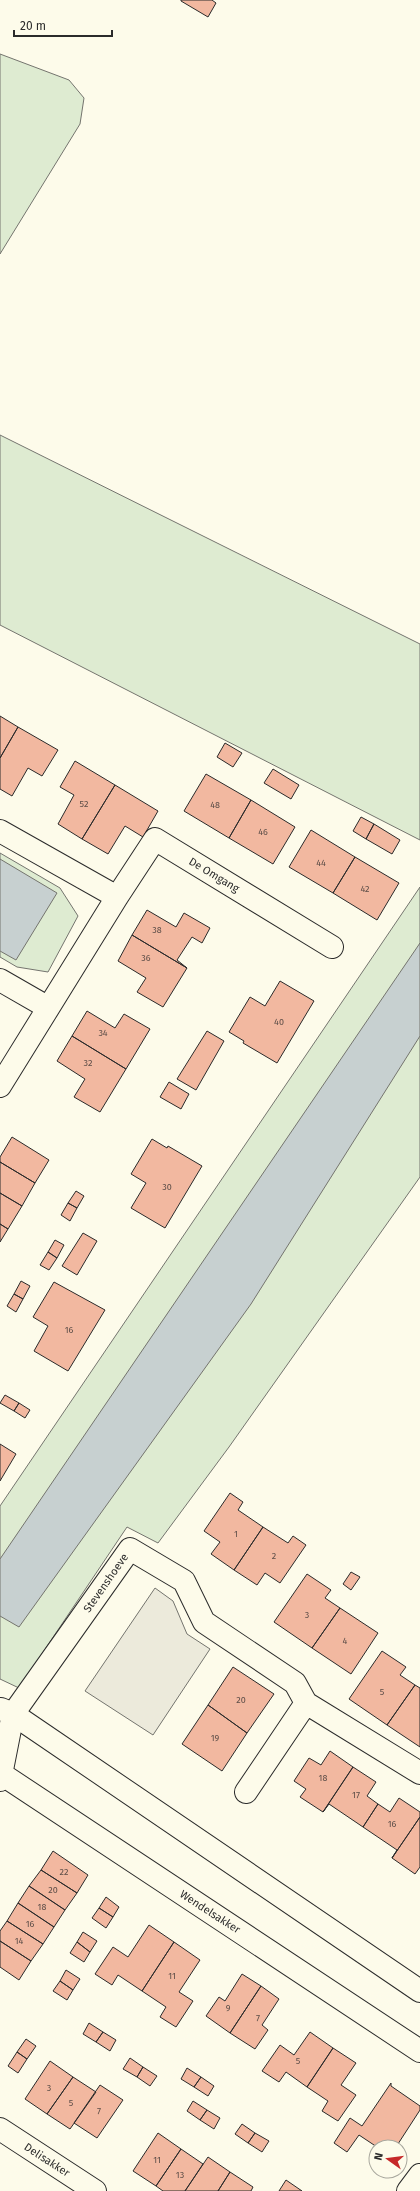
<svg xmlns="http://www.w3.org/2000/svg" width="420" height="2191" viewBox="0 0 420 2191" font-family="'Fira Sans',sans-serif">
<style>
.green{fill:#deebd1;stroke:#74746e}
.parking{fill:#eceadb;stroke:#74746e}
.water{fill:#c7d0d0;stroke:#74746e}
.building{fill:#f2b8a0;stroke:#2b2b2b}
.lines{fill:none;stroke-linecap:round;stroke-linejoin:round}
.minor-casing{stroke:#2b2b2b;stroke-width:24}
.minor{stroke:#fdfbea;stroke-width:22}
.labels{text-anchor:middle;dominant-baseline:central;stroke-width:3;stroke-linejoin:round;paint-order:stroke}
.number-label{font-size:9px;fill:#5d4e48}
.street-label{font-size:11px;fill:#2b2b2b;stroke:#fdfbea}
</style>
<rect width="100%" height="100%" fill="#fdfbea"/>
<path class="green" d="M0,54l69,26 15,18 -4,26 -80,130z
M0,435l420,209v196l-420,-215z
M0,853l60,35 18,28 -30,56 -31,-5 -17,-10z
M420,887v290l-191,270 -71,96 -31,-16 -108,161 -19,-9v-173z"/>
<path class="parking" d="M155,1588l18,13 14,33 23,15 -57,86 -68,-44z"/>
<path class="water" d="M0,859l57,34 -41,67 -16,-9z
M420,943v93l-169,268 -232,323 -19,-11v-57z"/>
<path class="building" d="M181,0h31l4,3 -8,14 -27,-16z
M0,716l18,11 -18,31z
M18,727l40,23 -16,26 -14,-8 -16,28 -12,-7v-31z
M225,743l17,10 -9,14 -16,-10z
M75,761l40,24 -33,54 -24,-15 16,-29 -14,-8z
M273,769l26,16 -8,14 -27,-16z
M206,774l45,26 -22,38 -45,-27z
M115,785l43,26 -15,26 -18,-11 -17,28 -26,-15z
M251,800l44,27 -22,37 -44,-26z
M361,817l13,7 -8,15 -13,-8z
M374,824l26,16 -8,14 -26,-15z
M311,830l44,27 -22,36 -44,-26z
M355,857l44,26 -22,37 -44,-27z
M147,910l29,17 8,-14 26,15 -8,15 -10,-6 -15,23 10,8 -55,-33z
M132,935l55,33 -24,39 -26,-15 9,-14 -28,-17z
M280,981l34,20 -37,62 -34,-20 1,-2 -15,-9 21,-35 15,9z
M87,1011l28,17 9,-14 26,15 -24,40 -54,-33z
M207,1031l17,10 -28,49 -19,-11z
M72,1036l54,33 -26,43 -26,-15 11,-18 -28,-18z
M169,1082l20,12 -8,15 -21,-12z
M12,1137l37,23 -14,23 -35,-21v-5z
M152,1139l15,9 1,-2 34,20 -37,62 -34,-20 15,-25 -15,-9z
M0,1162l35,21 -13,23 -22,-13z
M76,1191l8,5 -7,12 -9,-5z
M0,1193l22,13 -14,23 -8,-5z
M68,1203l9,5 -7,13 -9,-6z
M0,1224l8,5 -8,13z
M83,1233l14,8 -20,34 -15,-9z
M55,1240l9,5 -7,13 -9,-6z
M48,1252l9,6 -8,12 -9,-5z
M21,1281l9,5 -7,13 -9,-5z
M54,1282l51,28 -37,61 -34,-20 14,-25 -15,-9z
M14,1294l9,5 -7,13 -9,-6z
M5,1395l14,8 -5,8 -14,-8z
M19,1403l11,7 -5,8 -11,-7z
M0,1444l16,10 -16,27z
M230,1493l13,9 -5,8 25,17 -29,43 -23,-16 9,-12 -16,-11z
M263,1527l25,16 5,-7 13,9 -26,38 -15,-10 -8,12 -23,-15z
M351,1572l9,5 -9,13 -8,-6z
M307,1574l24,16 -6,8 15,10 -28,40 -38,-26z
M340,1608l38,25 -27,41 -39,-26z
M382,1651l24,16 -6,8 15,10 -28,40 -38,-26z
M233,1667l41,27 -27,39 -39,-28z
M415,1685l5,3v59l-33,-22z
M208,1705l39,28 -25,38 -40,-27z
M330,1751l23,16 -30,45 -23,-15 6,-8 -12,-8 15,-23 12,7z
M353,1767l23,15 -9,14 11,8 -15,23 -34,-23 -6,8z
M399,1798l21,14v5l-28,41 5,-8 -34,-23 15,-23 12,8z
M420,1817v50l-5,7 -23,-16z
M53,1851l35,24 -11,18 -36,-23z
M41,1870l36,23 -12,17 -36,-24z
M29,1886l36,24 -11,17 -36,-24z
M106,1897l13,10 -6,10 -14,-9z
M18,1903l36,24 -11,17 -36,-23z
M99,1908l14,9 -7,11 -14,-10z
M7,1921l36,23 -12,17 -31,-20v-10z
M149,1925l25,17 -32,49 -24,-16 -6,10 -17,-11 18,-27 15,10z
M83,1932l14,9 -7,11 -13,-10z
M0,1941l31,20 -12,19 -19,-13z
M77,1942l13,10 -6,10 -14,-9z
M174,1942l26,18 -21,32 14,9 -17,26 -16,-10 6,-10 -24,-16z
M66,1970l14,9 -7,11 -13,-9z
M242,1974l19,12 -31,47 -24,-17 13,-19 6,4z
M60,1981l13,9 -6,10 -14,-9z
M261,1986l18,13 -17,26 6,5 -13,19 -25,-16z
M89,2023l14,9 -7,10 -13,-8z
M103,2032l13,8 -6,11 -14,-9z
M310,2032l23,16 -26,39 -21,-15 -7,10 -17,-11 18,-26 14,10z
M26,2039l10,7 -9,13 -10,-7z
M333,2048l23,15 -15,22 15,10 -18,26 -16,-10 6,-10 -21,-14z
M17,2052l10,7 -9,14 -10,-7z
M130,2058l13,9 -6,10 -14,-8z
M50,2061l23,16 -26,37 -22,-15z
M143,2067l14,9 -7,10 -13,-9z
M187,2068l14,9 -7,10 -13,-8z
M73,2077l23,15 -26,37 -23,-15z
M201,2077l13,9 -6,10 -14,-9z
M391,2083v3l29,20v4l-24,37h-19l-18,-12 -12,17 -13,-9 16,-25 12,8z
M100,2085l23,15 -26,38 -23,-15z
M193,2101l14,9 -7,10 -13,-9z
M207,2110l13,8 -6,11 -14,-9z
M242,2124l13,9 -7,10 -13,-9z
M158,2133l23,16 -25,37 -23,-15z
M255,2133l14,8 -7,11 -14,-9z
M181,2149l22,15 -18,27h-22l-7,-5z
M208,2157l22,15 -12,19h-33z
M230,2172l23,15 -2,4h-33z
M286,2180l16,11h-23z"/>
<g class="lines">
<g class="minor-casing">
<path id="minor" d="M0,831l117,66 -117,189
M117,897l38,-58 177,108
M0,980l47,27
M1,1709l12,5 407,277
M0,1773l420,278
M0,1780l13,-66 117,-165 54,32 20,41 91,61 11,20 114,70
M246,1792l60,-89
M0,2129l95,62
M408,2191l12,-16"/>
</g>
<use href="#minor" class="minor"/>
</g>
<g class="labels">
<g class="number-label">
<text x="84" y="804">52</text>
<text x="215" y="805">48</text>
<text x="263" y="832">46</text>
<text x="321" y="863">44</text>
<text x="365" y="889">42</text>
<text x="157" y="930">38</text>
<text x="146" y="958">36</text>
<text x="279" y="1022">40</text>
<text x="103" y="1033">34</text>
<text x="88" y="1063">32</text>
<text x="167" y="1187">30</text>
<text x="69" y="1330">16</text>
<text x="236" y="1534">1</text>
<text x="274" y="1556">2</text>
<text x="307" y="1615">3</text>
<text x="345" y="1641">4</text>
<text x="382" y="1692">5</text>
<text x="241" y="1700">20</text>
<text x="215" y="1738">19</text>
<text x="323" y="1778">18</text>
<text x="356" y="1795">17</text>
<text x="392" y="1824">16</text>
<text x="64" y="1872">22</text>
<text x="53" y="1890">20</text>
<text x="42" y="1907">18</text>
<text x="30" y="1924">16</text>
<text x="19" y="1941">14</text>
<text x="172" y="1976">11</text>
<text x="228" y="2008">9</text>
<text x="258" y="2018">7</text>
<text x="298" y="2061">5</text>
<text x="49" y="2088">3</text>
<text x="71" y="2103">5</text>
<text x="99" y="2111">7</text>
<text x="157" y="2160">11</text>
<text x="180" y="2175">13</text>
</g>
<g class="street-label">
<text transform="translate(214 875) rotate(31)">De Omgang</text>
<text transform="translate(106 1583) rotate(-55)">Stevenshoeve</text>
<text transform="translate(210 1912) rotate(33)">Wendelsakker</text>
<text transform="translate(47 2160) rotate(33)">Delisakker</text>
</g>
</g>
<g transform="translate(388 2159) rotate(284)"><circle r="19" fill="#fdfbea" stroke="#a9a89e"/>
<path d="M0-3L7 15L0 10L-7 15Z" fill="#c62828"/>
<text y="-6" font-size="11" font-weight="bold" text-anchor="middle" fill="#2b2b2b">N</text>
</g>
<path d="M14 30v6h98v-6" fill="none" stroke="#2b2b2b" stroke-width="2"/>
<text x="20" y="30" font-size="12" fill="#2b2b2b" stroke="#fdfbea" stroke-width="3" paint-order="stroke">20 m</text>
</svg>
